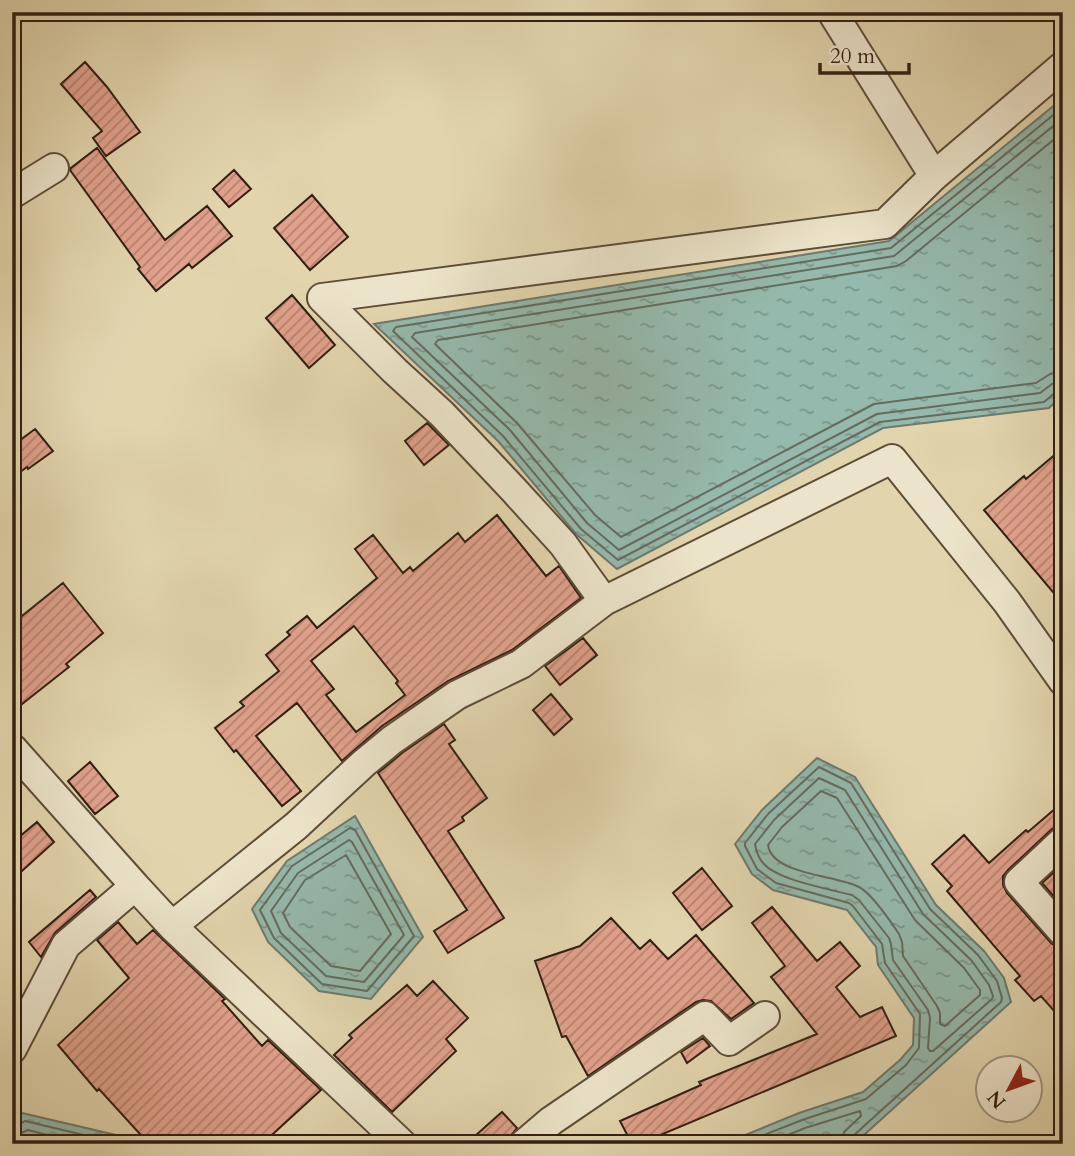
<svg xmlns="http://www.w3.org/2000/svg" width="1075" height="1156" viewBox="0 0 1075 1156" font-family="Cardo,serif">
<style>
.water{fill:url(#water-ripples);stroke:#6d7b6e;stroke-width:2}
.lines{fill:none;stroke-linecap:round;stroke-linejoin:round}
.shore{stroke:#646c5e;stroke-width:2}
.building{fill:url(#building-hatch);stroke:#321f11;stroke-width:2;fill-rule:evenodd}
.minor-casing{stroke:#5e4c38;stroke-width:32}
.minor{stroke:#ece4ca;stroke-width:28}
</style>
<defs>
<pattern id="water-ripples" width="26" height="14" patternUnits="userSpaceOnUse" patternTransform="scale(1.75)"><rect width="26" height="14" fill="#95b9ac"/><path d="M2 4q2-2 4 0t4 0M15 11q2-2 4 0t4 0" fill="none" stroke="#7a968b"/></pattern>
<pattern id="building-hatch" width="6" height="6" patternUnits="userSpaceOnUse" patternTransform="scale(1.75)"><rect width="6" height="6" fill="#e1a18c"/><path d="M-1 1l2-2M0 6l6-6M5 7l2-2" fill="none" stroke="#b78371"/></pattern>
</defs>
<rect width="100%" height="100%" fill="#e2d5ae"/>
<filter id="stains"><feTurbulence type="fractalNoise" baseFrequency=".00286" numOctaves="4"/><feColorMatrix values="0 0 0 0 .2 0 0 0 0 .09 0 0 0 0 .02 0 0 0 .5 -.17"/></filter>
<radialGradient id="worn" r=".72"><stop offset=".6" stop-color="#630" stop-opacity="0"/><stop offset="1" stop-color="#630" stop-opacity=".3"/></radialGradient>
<path class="water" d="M1063,98v297l-14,13 -166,20 -266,141 -41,-35 -78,-93 -124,-117 515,-83z
M817,758l38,19 81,128 48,46 20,27 7,24 -157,142h-148l37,-8 56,-23 64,-21 38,-33 12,-14 1,-27 -36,-53 -2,-18 -29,-37 -74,-20 -21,-16 -17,-30 27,-34z
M355,816l68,121 -52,62 -52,-8 -51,-49 -16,-33 35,-48z
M22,1113l115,27 3,4h-128v-23z"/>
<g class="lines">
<path class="shore" d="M1063,107l-172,141 -495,79 -3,4 110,105 78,93 37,31 262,-138 164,-20 13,-11h6
M1063,118l-169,138 -479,77 -3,4 98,93 77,93 32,27 258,-136 163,-21 12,-9 11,-2
M1063,132l-157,129 -9,5 -459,74 -3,4 82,79 78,92 26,22 253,-133 162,-21 14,-9 13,-3
M819,778l26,12 78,124 49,47 17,24 4,11 -1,3 -59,52h-3l-2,-3 2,-30 -2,-8 -35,-50 -2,-16 -2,-6 -30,-38 -7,-5c-23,-6 -74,-15 -88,-31 -5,-5 -8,-14 -9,-20l19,-24z
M821,791l16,7 78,122 49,48 16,22v5l-35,31 -5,-2v-11l-3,-7 -34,-50 -1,-14 -3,-8c-8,-12 -28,-41 -40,-47 -22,-12 -87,-12 -91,-42l14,-18z
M350,828l5,2 59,106 -47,55 -45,-7 -48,-46 -14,-28 32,-44z
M349,840l3,2 52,93 -40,47 -38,-6 -45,-43 -10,-22 27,-38z
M346,855l45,79 -31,37 -29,-5 -41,-39 -7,-14 22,-33z
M12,1126h5l8,-5 96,23
M12,1135l7,-1 9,-4 55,14
M741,1144l61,-24 64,-21 40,-34 13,-17 1,-34 -35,-51 -3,-19 -29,-38 -4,-3 -73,-20 -19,-14 -12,-23v-3l23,-29 51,-47 32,16 79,126 48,46 19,26 5,17 -1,4 -148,134 -3,8
M766,1144l39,-16 55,-17 1,5 -17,16 -2,12"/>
</g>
<path class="building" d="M85,62l22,25 33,45 -34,24 -13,-18 9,-7 -41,-47z
M97,148l68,92 42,-34 25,30 -40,32 -3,-4 -33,27 -18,-22 2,-2 -70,-97 1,-2z
M234,170l17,19 -22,18 -16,-18z
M312,195l36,42 -38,33 -36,-42z
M292,295l43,50 -26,23 -43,-50z
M427,423l22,22 -25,20 -19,-24z
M35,429l18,22 -25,18 -1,-2 -15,11v-32z
M1063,448v156l-79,-94 40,-34 2,3z
M497,515l49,61 13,-10 22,32 -69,52 -64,31 -66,45 -40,35 -45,-58 -41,33 45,55 -19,15 -46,-56 -2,2 -19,-24 29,-22 -4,-4 39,-31 -13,-16 24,-20 -3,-3 20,-16 10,12 60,-50 -22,-29 18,-14 30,38 7,-6 3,4 45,-38 7,9zM354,626l44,55 -2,2 9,12 -49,37 -30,-37 8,-6 -23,-28z
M63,583l40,50 -37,31 3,3 -47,37 -10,-13v-67z
M583,638l14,17 -37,30 -15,-19z
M551,694l21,25 -18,16 -21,-25z
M444,724l11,16 -6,4 38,54 -25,19 2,4 -16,10 56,87 -56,35 -14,-22 33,-21 -89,-137 24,-20z
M90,762l28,34 -23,18 -27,-33z
M1063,802v23l-11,4 -44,41 -5,6v9l4,8 44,50 6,4 6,1v73l-22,-25 -7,5 -19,-21 5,-4 -73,-85 5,-5 -20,-22 32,-29 25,28 37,-33 2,2z
M37,822l17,20 -42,38v-37z
M1063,864v43l-21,-24z
M702,868l30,38 -30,24 -29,-37z
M90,890l6,7 -41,36 -14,24 -12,-15z
M772,907l45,54 23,-19 20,24 -24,21 24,30 22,-10 14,29 -257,108h-7l-12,-23 81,-36 -2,-3 118,-48 -46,-57 14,-11 -33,-43z
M611,918l29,31 10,-9 18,19 28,-24 58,68 -23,16 -20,-18 -8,-1 -7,2 -108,74 -22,-40 -4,1 -27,-76 45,-15z
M118,922l19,22 16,-14 72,69 -3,2 40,45 6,-6 53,50 -59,54h-113l-50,-55 -2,2 -39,-46 71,-67 -32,-38z
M433,981l35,37 -22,21 10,12 -64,61 -58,-57 18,-17 -3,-3 58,-50 10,11z
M703,1038l7,8 -23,17 -6,-11z
M502,1112l15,16 -8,10 -1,6h-42z"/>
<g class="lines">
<g class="minor-casing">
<path id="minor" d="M832,12l102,164 129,-110
M12,194l42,-26
M322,298l563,-74 49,-48
M322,298l73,73 47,43 70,74 51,56 41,57
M12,748l123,138
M1063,841l-44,41 44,50
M172,926l124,-100 68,-63 28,-23 65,-45 64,-31 83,-63 288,-142 115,143 56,79
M12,1049l54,-104 69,-59 37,40 230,218
M524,1144l27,-23 154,-105 24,25 36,-25"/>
</g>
<use href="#minor" class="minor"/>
</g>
<rect width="1075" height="1156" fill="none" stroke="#e2d5ae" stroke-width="42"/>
<rect x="14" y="14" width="1047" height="1128" fill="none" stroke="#321f11" stroke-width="3.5"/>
<rect x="21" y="21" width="1033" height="1114" fill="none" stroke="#321f11" stroke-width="2"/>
<g transform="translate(1009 1089) rotate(229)"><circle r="33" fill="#ece4ca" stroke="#a29580" stroke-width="2"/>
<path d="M0-5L12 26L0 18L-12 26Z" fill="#8f2418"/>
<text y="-10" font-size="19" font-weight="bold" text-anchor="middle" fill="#321f11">N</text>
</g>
<path d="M820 63v10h89v-10" fill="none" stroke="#321f11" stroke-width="3.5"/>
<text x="830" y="63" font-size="21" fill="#321f11" stroke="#ece4ca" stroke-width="5" paint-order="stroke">20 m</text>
<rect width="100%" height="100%" filter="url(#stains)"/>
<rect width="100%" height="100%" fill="url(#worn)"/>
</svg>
